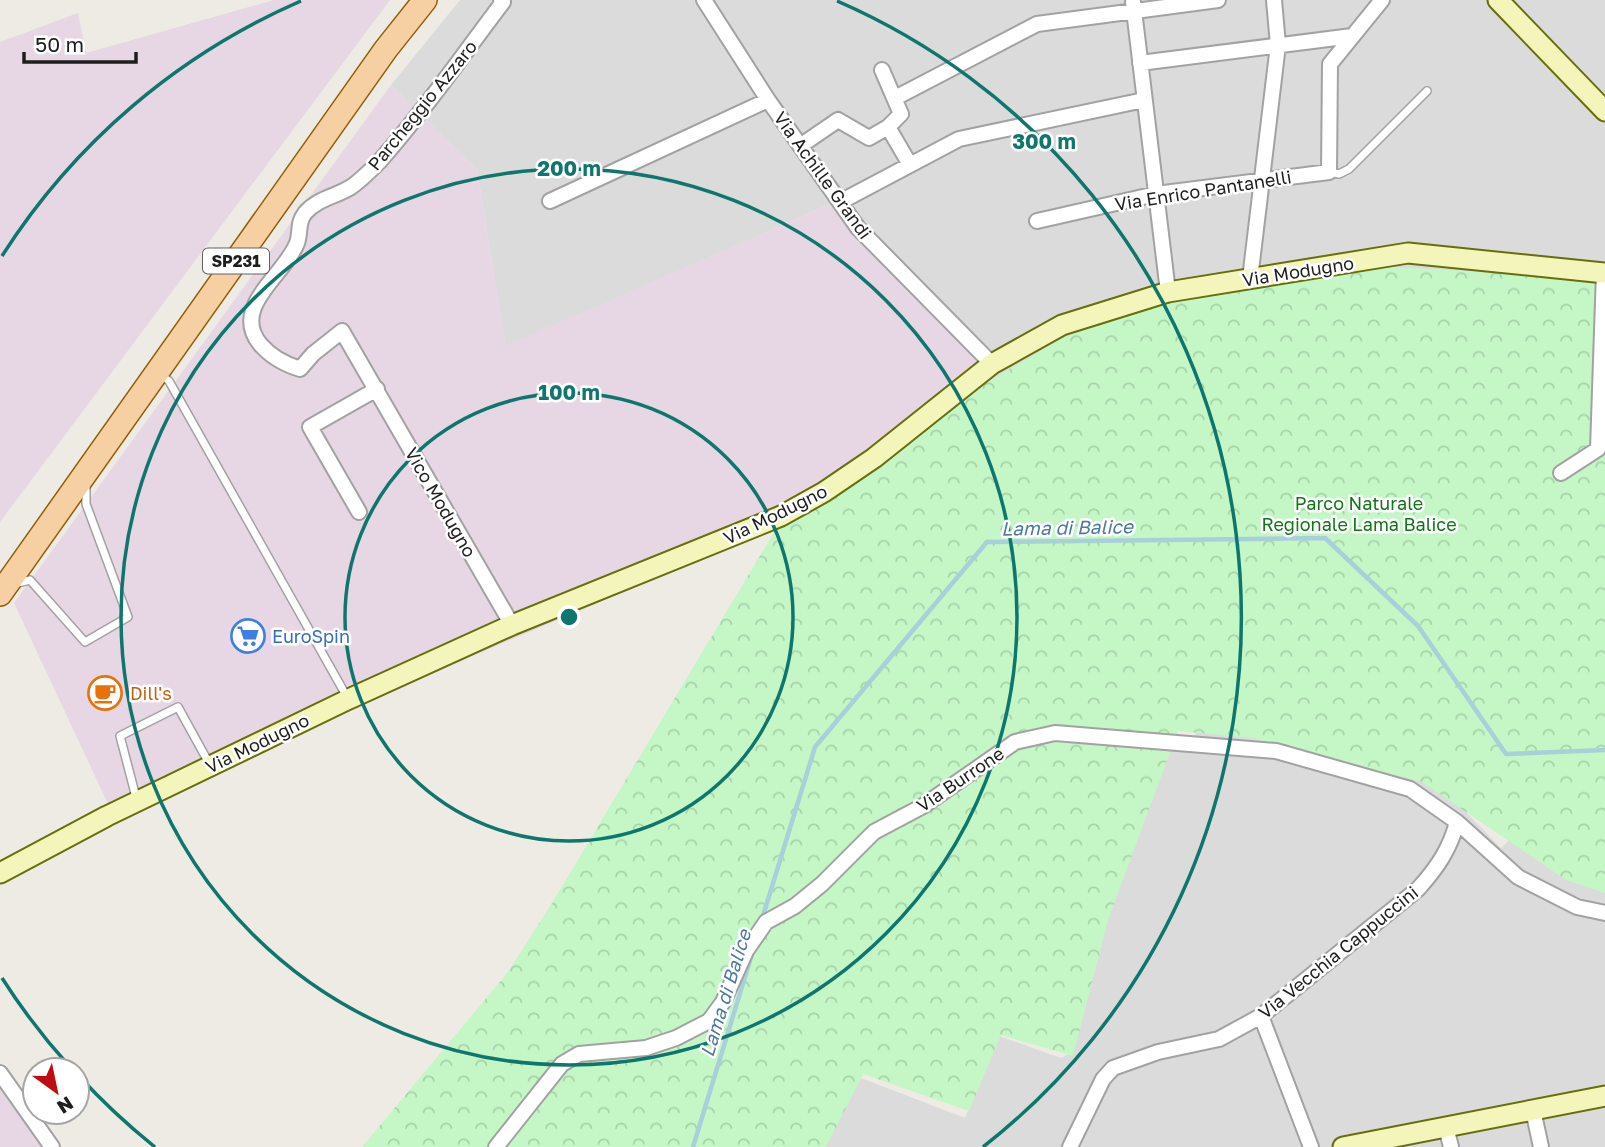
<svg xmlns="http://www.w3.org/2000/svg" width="1605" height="1147" viewBox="0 0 1605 1147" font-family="'Golos Text',sans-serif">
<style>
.residential{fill:#dcdbdb}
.industrial{fill:#e7d7e4}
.park{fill:url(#park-crowns)}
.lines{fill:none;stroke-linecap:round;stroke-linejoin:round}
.stream{stroke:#a8d0d9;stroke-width:4.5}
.lane-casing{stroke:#a2a2a2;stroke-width:10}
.street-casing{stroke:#a2a2a2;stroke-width:18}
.secondary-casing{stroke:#676e0c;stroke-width:23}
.primary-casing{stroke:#8f5e09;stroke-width:26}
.lane{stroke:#fff;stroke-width:7}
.street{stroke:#fff;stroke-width:14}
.secondary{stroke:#f4f5bb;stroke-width:19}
.primary{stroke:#f6cfa2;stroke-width:23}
.ring{fill:none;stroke:#0f766e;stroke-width:3.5}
.labels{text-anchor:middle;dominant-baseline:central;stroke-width:5;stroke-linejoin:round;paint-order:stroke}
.shield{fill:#fff;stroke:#626262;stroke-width:2}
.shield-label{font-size:16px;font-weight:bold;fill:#1e1e1e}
.street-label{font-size:18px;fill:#1e1e1e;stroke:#fff}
.park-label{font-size:18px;fill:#127617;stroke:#fff}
.shop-label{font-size:18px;fill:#366cbe;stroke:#fff;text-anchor:start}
.food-label{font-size:18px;fill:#c56008;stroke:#fff;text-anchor:start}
.water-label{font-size:19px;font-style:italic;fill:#4d7aa0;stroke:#fff}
.centre{fill:#0f766e;stroke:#fff;stroke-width:3.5}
.ring-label{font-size:21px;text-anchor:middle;font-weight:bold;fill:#0f766e;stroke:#fff;stroke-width:5;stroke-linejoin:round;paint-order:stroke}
</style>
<defs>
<pattern id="park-crowns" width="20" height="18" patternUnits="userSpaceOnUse" patternTransform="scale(1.75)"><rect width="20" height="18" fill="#c4f6c6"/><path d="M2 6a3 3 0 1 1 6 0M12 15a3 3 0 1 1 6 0" fill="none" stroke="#a8d2aa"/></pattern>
</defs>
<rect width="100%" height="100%" fill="#eeebe5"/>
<path class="residential" d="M460,0h1145v506l-601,-84 -176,-217 -322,142 -29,-177 -86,-85z
M1219,668l90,40 147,94 45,46 24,-24 80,-16v339h-782l38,-69 104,40 34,-82 62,22 7,-4 43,-322 83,6z"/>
<path class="industrial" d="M274,0h116l-390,522v-480l78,-29 8,40z
M391,85l86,85 29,176 322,-141 169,172 -191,137 -460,196 -230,111 -102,-218z
M0,1086l43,61h-43z"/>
<path class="park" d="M1352,265l253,13v615l-39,-13 -144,-98 -169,-44 -75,-7 -70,189 -35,136 -72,-21 -32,76 -106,-37 -37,73h-464l146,-175 44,-69 227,-379 203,-139 139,-81z"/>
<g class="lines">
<path class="stream" d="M762,919l53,-172 172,-205 338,-4 93,88 88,128 99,-4
M693,1147l59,-193"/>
<g class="lane-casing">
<path id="lane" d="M1329,172l10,2 10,-5 78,-78
M161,375l8,6 178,316
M14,584l16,-4 55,62 43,-25 -42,-113v-21
M137,801l-17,-65 58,-29 32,58"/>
</g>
<g class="street-casing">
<path id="street" d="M501,0l2,2c-41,54 -79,109 -124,160 -8,8 -19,19 -28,25 -16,10 -33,11 -46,26 -8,10 -4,19 -8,30 -12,32 -67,64 -37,101 11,13 24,20 40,25l13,-15 29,-23 170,294
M704,0l64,100 90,128 134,136
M1133,2l35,290
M1140,63l212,-27
M882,70l19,44 -13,13 21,36
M895,98l142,-74 181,-24
M800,146l38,-26 31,18 19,-11
M550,201l218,-101
M840,202l119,-63 185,-39
M1037,221l119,-27 173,-22 1,-108 52,-64
M1250,279l28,-234 -4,-45
M1561,473l37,-24 6,-177
M359,512l-49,-85 67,-38
M1261,1016l50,131
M0,1073l52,74
M1533,1110l8,37
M1446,1127l5,20
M496,1147l66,-83 17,-10 67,-6 30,-10 33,-17 14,-19 23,-51 20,-29 29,-16 27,-22 52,-52 49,-26 92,-64 40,-9 221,18 134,38 47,33 61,55 59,30 28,6
M1070,1147l33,-68 10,-11 45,-16 61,-13 42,-23 157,-127c19,-21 32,-40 39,-67"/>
</g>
<g class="secondary-casing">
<path id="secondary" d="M1498,0l107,111
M0,873l107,-57 242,-117 163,-74 269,-109 43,-24 50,-34 118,-94 70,-39 106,-33 240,-39 197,20
M1343,1147l262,-51"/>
</g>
<g class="primary-casing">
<path id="primary" d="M0,594l386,-545 39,-49"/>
</g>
<use href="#lane" class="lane"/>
<use href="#street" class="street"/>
<use href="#secondary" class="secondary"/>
<use href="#primary" class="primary"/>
</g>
<g class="ring">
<circle cx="569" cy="617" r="224"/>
<circle cx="569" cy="617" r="448"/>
<path d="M155 1147A672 672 0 0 1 78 1075M70 1067A672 672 0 0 1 2 978M2 256A672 672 0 0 1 301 1M837 1A672 672 0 0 1 983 1147"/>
</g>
<defs>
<g id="supermarket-ring" transform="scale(1.75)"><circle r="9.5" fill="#fff" stroke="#3f7fe0" stroke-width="1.5"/><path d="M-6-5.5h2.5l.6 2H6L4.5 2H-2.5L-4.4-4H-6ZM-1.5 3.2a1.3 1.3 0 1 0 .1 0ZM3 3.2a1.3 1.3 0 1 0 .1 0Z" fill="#3f7fe0"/></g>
<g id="cafe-ring" transform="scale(1.75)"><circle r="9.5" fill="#fff" stroke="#e8710a" stroke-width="1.5"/><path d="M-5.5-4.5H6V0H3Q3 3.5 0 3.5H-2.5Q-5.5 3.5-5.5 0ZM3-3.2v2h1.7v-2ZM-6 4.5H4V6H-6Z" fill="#e8710a"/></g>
</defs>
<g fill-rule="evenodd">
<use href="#supermarket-ring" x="248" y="636"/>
<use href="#cafe-ring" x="105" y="693"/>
</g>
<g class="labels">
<rect class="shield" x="203" y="248.5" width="66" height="25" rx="5"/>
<g class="shield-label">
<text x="236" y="261">SP231</text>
</g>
<g class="street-label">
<text transform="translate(422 105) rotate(-51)">Parcheggio Azzaro</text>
<text transform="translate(823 175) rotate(54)">Via Achille Grandi</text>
<text transform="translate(1203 190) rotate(-9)">Via Enrico Pantanelli</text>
<text transform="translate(1298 271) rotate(-9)">Via Modugno</text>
<text transform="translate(441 502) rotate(60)">Vico Modugno</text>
<text transform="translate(775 514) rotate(-26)">Via Modugno</text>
<text transform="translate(257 743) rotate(-26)">Via Modugno</text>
<text transform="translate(960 779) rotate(-34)">Via Burrone</text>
<text transform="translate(1338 952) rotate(-39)">Via Vecchia Cappuccini</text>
</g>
<g class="park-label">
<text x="1359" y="503">Parco Naturale<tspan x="1359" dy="21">Regionale Lama Balice</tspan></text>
</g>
<g class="shop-label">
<text x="272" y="636">EuroSpin</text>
</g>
<g class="food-label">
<text x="130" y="693">Dill's</text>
</g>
<g class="water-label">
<text transform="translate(1067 527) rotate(-1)">Lama di Balice</text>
<text transform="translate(725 993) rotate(-73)">Lama di Balice</text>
</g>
</g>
<circle cx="569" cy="617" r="10" class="centre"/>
<g class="ring-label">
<text x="1044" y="149">300 m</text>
<text x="569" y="176">200 m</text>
<text x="569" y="400">100 m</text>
</g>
<g transform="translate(56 1091) rotate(147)"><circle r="33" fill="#ffffff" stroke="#a5a5a5" stroke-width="2"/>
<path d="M0-5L12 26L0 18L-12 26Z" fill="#bf0c12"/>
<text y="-10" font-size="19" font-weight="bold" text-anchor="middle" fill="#1e1e1e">N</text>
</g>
<path d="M24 52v10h112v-10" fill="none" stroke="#1e1e1e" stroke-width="3.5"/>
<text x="35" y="52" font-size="21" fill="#1e1e1e" stroke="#ffffff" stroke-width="5" paint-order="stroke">50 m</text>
</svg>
